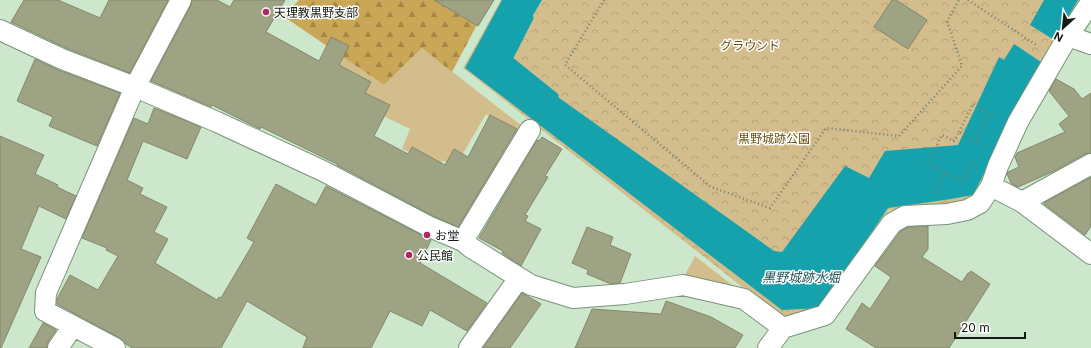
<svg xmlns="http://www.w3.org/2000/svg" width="1091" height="348" viewBox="0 0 1091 348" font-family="Inter,'Noto Sans JP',sans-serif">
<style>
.grass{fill:#d3bd8c}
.forest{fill:url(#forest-firs)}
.park{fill:url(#park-crowns)}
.water{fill:#16a2ad}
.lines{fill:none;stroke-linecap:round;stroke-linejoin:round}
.stream{stroke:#16a2ad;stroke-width:7}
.building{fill:#9da383;stroke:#838869}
.street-casing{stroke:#7a927a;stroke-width:22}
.path{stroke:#718271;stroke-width:2.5;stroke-dasharray:1 3;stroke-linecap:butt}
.street{stroke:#fff;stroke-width:20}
.poi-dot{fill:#b12766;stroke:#fff;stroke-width:1.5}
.labels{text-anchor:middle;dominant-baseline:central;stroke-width:3;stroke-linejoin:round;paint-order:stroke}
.poi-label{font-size:12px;fill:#131c13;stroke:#fff;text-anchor:start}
.park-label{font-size:12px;fill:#664e0f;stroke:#fff}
.water-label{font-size:13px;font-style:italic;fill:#24575c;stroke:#fff}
</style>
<defs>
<pattern id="forest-firs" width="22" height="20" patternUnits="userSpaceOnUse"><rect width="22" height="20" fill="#caa757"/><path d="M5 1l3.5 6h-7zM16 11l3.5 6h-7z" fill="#a38747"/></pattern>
<pattern id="park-crowns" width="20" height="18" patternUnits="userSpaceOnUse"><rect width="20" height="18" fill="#d3bd8c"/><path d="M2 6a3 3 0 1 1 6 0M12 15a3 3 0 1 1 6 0" fill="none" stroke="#b4a278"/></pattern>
</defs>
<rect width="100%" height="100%" fill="#cde7cd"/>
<path class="grass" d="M422,48l100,78 -6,10 -30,-22 -29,50 -15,-3 -15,27 -1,-29 -24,-10 8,-20 -45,-22 -33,-31 10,-20 42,29z
M695,256l50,39 -60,-20z"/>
<path class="forest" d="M299,0h191l-38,72 -30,-24 -38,37 -101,-69z"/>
<path class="park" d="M501,0h582l-110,198 -20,5 -64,7 -68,99 -39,9 -319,-250z"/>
<path class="water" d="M502,0h40l-36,60 268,191 8,1 63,-86 24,12 16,-27 73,-6 41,-88 5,3 10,-16 27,18 -68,133 -22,4 -63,9 -68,100 -38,2 -317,-242z
M1044,0h34l-24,40 -24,-15z"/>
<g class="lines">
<path class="stream" d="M530,18l-21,41 46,37"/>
</g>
<path class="building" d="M24,0h34l42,18 9,-18h59l-38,73 -64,-25 -55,-26z
M192,0h25l13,7 4,-7h51l-19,32 53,29 12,-24 18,9 -10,19 32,17 -6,11 25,12 -16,31 34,18 4,-7 33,18 9,-16 14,8 22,-42 27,14 -59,98 -23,-10 -98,-52v-1l-76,-37 -1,2 -48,-24 -1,2 -60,-26 40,-76z
M434,0h60l-16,26z
M892,0h4l31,20 -19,29 -34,-22z
M35,59l23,11 62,23 -23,53 -48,-20 4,-9 -36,-16z
M1056,79l18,10 8,10 9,-6v60l-6,1 -31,17 -36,16 -7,-4 -4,-9 1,-2 11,-5 -4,-10 2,-4 48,-21 -6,-8 10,-8 -20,-25z
M154,108l47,19 -14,32 -44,-18 -16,39 16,8 -3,6 27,13 -13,25 14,7 -13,24 62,37 2,-3 2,1 33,-56 -7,-4 29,-54 40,21 10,-19 105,54 -11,23 67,40 -20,28 -37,-21 -8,16 -32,-15 -19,37h-68l4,-11 -60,-36 -26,47h-89l-6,-4 -6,-6 -63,-34v-5l13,-24 28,15 20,-34 -12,-6 1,-2 -25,-10 52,-120 14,6z
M0,136l44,19 -9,19 23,11 -1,2 19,9 -10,23 -27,-13 -18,43 20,8 -40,91h-1z
M542,137l20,12 -17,27 3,1 -23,38 3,1 -3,5 16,8 -20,37 -19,-13 1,-2 -24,-13 58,-98 2,1z
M1091,177v49l-6,9 -41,-31 1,-2z
M928,226v23l-6,8 40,25 6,-9h1l2,-2 19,13 -41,64h-73l-30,-19 16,-26 8,6 21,-32 -16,-11 25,-34 8,-5z
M587,227l26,10 -3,8 21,9 -11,29 -9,1 -24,-10 1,-4 -16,-7z
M522,293l19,11 -31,44h-27z
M666,301l45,16 32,18 -8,13h-160l17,-39 69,5z
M43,323l13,7 -8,12 -1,6h-18z"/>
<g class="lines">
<g class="street-casing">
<path id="street" d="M0,30l62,29 73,28 82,35 106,49 107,56 33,14 7,6 61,38 42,13 52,-4 58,-9 61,14 39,29
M1068,36l23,8
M991,186l31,16 69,52
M1022,202l69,-38
M463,241l67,-111
M58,348l15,-22
M115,348l-70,-37 1,-18 89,-206 46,-87
M469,348l50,-70
M768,348l15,-20 42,-13 67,-92 13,-7 42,-2 20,-4 13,-7 11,-17 7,-20 20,-44 50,-86 23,-34"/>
</g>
<path class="path" d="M604,0l-39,65 146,122 59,21 56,-80 73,8 63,-70 -15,-45 12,-21
M968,0l70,46
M959,132l14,-28 17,11 -14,27
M945,173l-17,-10 14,-28 12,6 5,-9 24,14
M935,193l10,-20 18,9 11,-21"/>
<use href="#street" class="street"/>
</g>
<g class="poi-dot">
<circle cx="266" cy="12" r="4"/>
<circle cx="427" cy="235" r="4"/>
<circle cx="409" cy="255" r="4"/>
</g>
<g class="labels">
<g class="poi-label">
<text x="274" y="12">天理教黒野支部</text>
<text x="435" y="235">お堂</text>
<text x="417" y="255">公民館</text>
</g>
<g class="park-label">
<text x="750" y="45">グラウンド</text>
<text x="774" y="138">黒野城跡公園</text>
</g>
<g class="water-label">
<text x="801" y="277">黒野城跡水堀</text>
</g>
</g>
<g transform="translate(1063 28) rotate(207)" stroke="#ffffff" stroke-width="3" paint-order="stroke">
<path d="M0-3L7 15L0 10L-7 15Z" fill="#131c13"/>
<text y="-6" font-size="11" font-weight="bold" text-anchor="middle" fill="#131c13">N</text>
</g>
<path d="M955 332v6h70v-6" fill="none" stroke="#131c13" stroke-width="2"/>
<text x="961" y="332" font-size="12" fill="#131c13" stroke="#ffffff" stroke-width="3" paint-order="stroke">20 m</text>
</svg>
